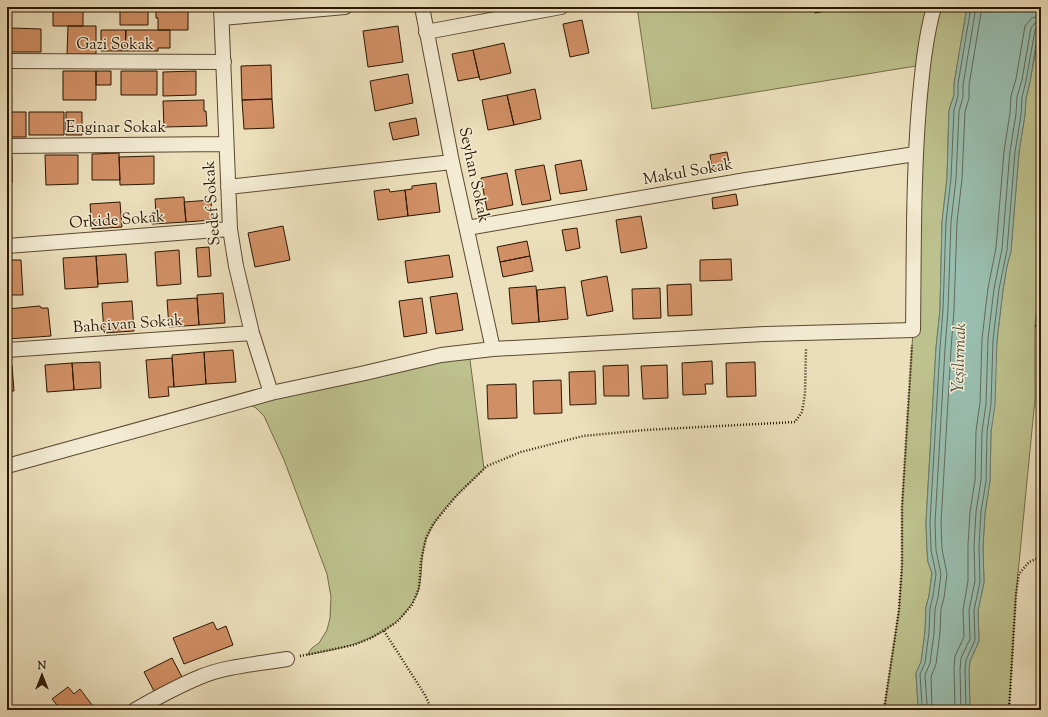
<svg xmlns="http://www.w3.org/2000/svg" width="1048" height="717" viewBox="0 0 1048 717" font-family="'Sorts Mill Goudy',serif">
<style>
.green{fill:#bdc18d;stroke:#746c48}
.water{fill:#99bdae;stroke:#6d7b69}
.lines{fill:none;stroke-linecap:round;stroke-linejoin:round}
.shore{stroke:#626a58;stroke-width:1}
.building{fill:#d18f65;stroke:#2a1702}
.street-casing{stroke:#5a4930;stroke-width:16}
.path{stroke:#2a1702;stroke-width:2.5;stroke-dasharray:1 2;stroke-linecap:butt}
.street{stroke:#f3ebd3;stroke-width:14}
.labels{text-anchor:middle;dominant-baseline:central;stroke-width:3;stroke-linejoin:round;paint-order:stroke}
.street-label{font-size:16px;fill:#2a1702;stroke:#f3ebd3}
.water-label{font-size:17px;font-style:italic;fill:#51513e;stroke:#f3ebd3}
</style>
<rect width="100%" height="100%" fill="#ece0bc"/>
<filter id="stains"><feTurbulence type="fractalNoise" baseFrequency=".005" numOctaves="4"/><feColorMatrix values="0 0 0 0 .2 0 0 0 0 .09 0 0 0 0 .02 0 0 0 .5 -.17"/></filter>
<radialGradient id="worn" r=".72"><stop offset=".6" stop-color="#630" stop-opacity="0"/><stop offset="1" stop-color="#630" stop-opacity=".3"/></radialGradient>
<path class="green" d="M637,7h330l-13,77v11l-5,15 -2,68 -5,44 -2,88 -4,38 -10,174 1,28 1,12 4,11 -3,23 -3,11 -1,25 -4,30 -5,11 2,33 -2,4h-32l15,-100 3,-45v-58l11,-177 9,-265 -270,44z
M1041,12v249l-6,65v73l-19,195 -7,116h-39l-1,-40 1,-9 9,-20 -1,-30 6,-29 -1,-35 2,-34 5,-32 1,-49 6,-92 6,-50 4,-24 4,-15 8,-99 6,-37 1,-17 2,-7 9,-46z
M469,352l15,117c-20,19 -46,42 -57,68 -7,16 -4,34 -8,51 -2,10 -9,18 -15,26 -25,28 -62,34 -97,41l5,-7 7,-5 8,-13 3,-12 1,-21 -4,-23 -43,-114 -20,-44 -8,-8 -14,-7z"/>
<path class="water" d="M967,7h74v5l-11,70 -4,16 -1,17 -6,37 -8,99 -4,15 -4,24 -6,50 -2,65 -4,27 -1,49 -5,32 -2,34 1,35 -6,29 1,30 -9,20 -1,9 1,40h-54l2,-4 -2,-33 5,-11 4,-30 1,-25 3,-11 3,-23 -4,-11 -1,-12 -1,-27 10,-175 4,-38 2,-88 5,-44 2,-68 5,-15v-11z"/>
<g class="lines">
<path class="shore" d="M920,710l2,-4 -2,-32 5,-11 4,-31 1,-24 3,-12 3,-22 -5,-24 -1,-28 10,-174 3,-38 3,-88 5,-44 3,-68 4,-14v-12l13,-77
M926,710l1,-5 -2,-30 5,-12 4,-30 1,-24 3,-12 3,-23 -5,-24 -1,-27 10,-174 3,-39 3,-88 5,-43 3,-68 4,-14v-12l13,-78
M932,710l-1,-33 5,-13 4,-31 1,-24 3,-11 3,-24 -5,-25 -1,-26 10,-174 3,-39 3,-88 5,-43 3,-67 4,-14v-13l13,-78
M955,710l-1,-42 1,-12 9,-19 -1,-27 5,-29v-36l2,-33 5,-32 1,-49 4,-28 2,-64 6,-51 8,-40 8,-97 6,-38 1,-17 5,-17 9,-53 7,-8 9,-3
M961,710l-1,-41 1,-11 9,-19 -1,-29 6,-29 -1,-35 2,-34 5,-32 1,-48 4,-28 2,-65 6,-50 8,-40 8,-98 6,-37 1,-17 5,-17 9,-52 4,-5 6,-2
M966,710l-1,-41 1,-9 9,-20 -1,-30 6,-28 -1,-36 2,-34 5,-31 1,-49 4,-28 2,-64 6,-51 8,-39 8,-98 6,-37 1,-18 4,-16 9,-51 2,-3 4,-1"/>
</g>
<path class="building" d="M53,7h30v19h-30z
M87,7h33v2h-33z
M120,7h28v18h-28z
M156,7h32v23h-30v-12h-2z
M815,7h22v2l-22,4z
M582,20l7,33 -19,4 -7,-33z
M68,26h28v28h-29z
M398,26l5,36 -35,5 -5,-36z
M11,28l30,1v23h-30z
M101,30h25l-1,21h-24z
M126,30h44v18h-12v3h-33z
M504,43l7,30 -31,7 -7,-30z
M473,50l6,27 -21,4 -6,-27z
M271,65l1,34 -30,1 -1,-34z
M63,71h33v29h-33z
M96,71h15v14h-15z
M121,71h36v24h-36z
M196,71v24l-33,1v-24z
M408,74l5,29 -38,8 -5,-30z
M535,89l6,30 -27,6 -7,-30z
M507,95l7,30 -26,5 -6,-30z
M272,99l2,29 -30,1 -2,-29z
M204,100v11h2l1,15 -43,1 -1,-26z
M7,112h19v25h-19z
M29,112h35v23h-35z
M66,112h16v23h-16z
M416,118l3,17 -26,5 -4,-17z
M727,152l3,15 -18,3 -2,-15z
M119,153l1,27h-28v-26z
M45,155h33v29l-32,1z
M154,156v28l-34,1 -1,-28z
M7,158h5v25h-5z
M581,160l6,30 -27,4 -5,-29z
M544,165l7,35 -29,5 -7,-35z
M507,173l6,32 -26,5 -6,-32z
M436,183l4,29 -32,4 -3,-26 7,-1v-3z
M389,189l1,3 15,-2 3,26 -30,4 -4,-29z
M736,194l2,11 -25,4 -1,-11z
M184,197l2,25 -34,2v-11h4l-1,-14z
M211,200l1,20 -26,2 -2,-20z
M120,202l2,25 -30,2 -2,-25z
M641,216l6,32 -26,5 -5,-33z
M283,226l7,34 -35,7 -7,-34z
M577,228l3,20 -14,3 -4,-21z
M527,241l3,15 -30,6 -3,-15z
M209,247l2,29 -13,1 -2,-29z
M179,250l2,34 -24,2 -2,-34z
M126,254l2,28 -30,2 -2,-28z
M449,255l4,22 -45,6 -3,-22z
M96,256l2,31 -33,2 -2,-31z
M530,256l3,15 -30,6 -3,-15z
M731,259l1,21 -32,1v-21z
M7,260h14l2,35h-16z
M607,276l6,35 -26,5 -6,-35z
M691,284l1,31 -24,1 -1,-31z
M536,286l3,36 -27,2 -3,-36z
M565,287l3,32 -29,3 -2,-32z
M660,288l1,30 -28,1 -1,-30z
M223,293l2,30 -26,2 -2,-30z
M457,293l6,37 -27,4 -6,-37z
M197,298l2,27 -30,2 -2,-27z
M422,298l5,35 -23,4 -5,-36z
M132,301l2,30 -30,2 -2,-30z
M40,306l1,2h7l3,28 -44,3v-30z
M233,350l3,32 -30,2 -2,-32z
M204,352l2,32 -32,3 -2,-32z
M172,358l2,29h-6l1,9 -20,2 -3,-38z
M712,361l1,23h-8l1,10 -23,1 -1,-32z
M100,362l1,26 -27,2 -2,-27z
M755,362l1,34 -29,1 -1,-34z
M72,363l2,27 -27,2 -2,-27z
M12,365l2,26h-7v-25z
M628,365l1,31h-25l-1,-30z
M667,365l1,33 -25,1 -2,-33z
M595,371l1,33 -26,1 -1,-33z
M561,380l1,33 -28,1 -1,-33z
M516,384l1,34 -29,1 -1,-34z
M213,622l4,8 9,-4 7,19 -49,19 -11,-26z
M172,658l10,19 -28,14 -10,-19z
M68,687l6,7 6,-5 16,21h-35l-9,-11z"/>
<g class="lines">
<g class="street-casing">
<path id="street" d="M221,7l9,222 6,37 16,67 19,60
M422,7l30,155 41,187
M222,18l123,-11
M426,32l135,-25
M7,61l217,1
M7,146l219,-2
M228,187l224,-25
M467,228l279,-48 169,-26
M7,246l223,-17
M7,350l245,-17
M7,466l264,-73 94,-20 76,-18 52,-6 273,-15 147,-4c1,-75 0,-150 6,-224 3,-33 6,-67 15,-99
M135,710c21,-12 43,-24 65,-33 26,-11 59,-13 87,-18"/>
</g>
<path class="path" d="M1035,326l6,-1
M384,631l41,64 7,15
M300,656l54,-11 17,-7 26,-16 15,-17 7,-17 2,-27 5,-23 7,-14 24,-29 30,-29 34,-14 62,-16 62,-6 150,-8 7,-10 3,-18 1,-45
M884,710l15,-100 3,-45v-58l10,-162
M1009,710l7,-116 3,-20 10,-12 12,-5"/>
<use href="#street" class="street"/>
</g>
<g class="labels">
<g class="street-label">
<text x="115" y="45">Gazi Sokak</text>
<text x="116" y="128">Enginar Sokak</text>
<text transform="translate(688 173) rotate(-10)">Makul Sokak</text>
<text transform="translate(473 175) rotate(78)">Seyhan Sokak</text>
<text transform="translate(213 203) rotate(-94)">Sedef Sokak</text>
<text transform="translate(117 221) rotate(-4)">Orkide Sokak</text>
<text transform="translate(128 325) rotate(-4)">Bahçivan Sokak</text>
</g>
<g class="water-label">
<text transform="translate(960 358) rotate(-88)">Yeşilırmak</text>
</g>
</g>
<rect width="1048" height="717" fill="none" stroke="#ece0bc" stroke-width="24"/>
<rect x="8" y="8" width="1032" height="701" fill="none" stroke="#2a1702" stroke-width="2"/>
<rect x="12" y="12" width="1024" height="693" fill="none" stroke="#2a1702"/>
<g transform="translate(42 675)" stroke="#f3ebd3" stroke-width="3" paint-order="stroke">
<path d="M0-3L7 15L0 10L-7 15Z" fill="#2a1702"/>
<text y="-6" font-size="11" font-weight="bold" text-anchor="middle" fill="#2a1702">N</text>
</g>
<rect width="100%" height="100%" filter="url(#stains)"/>
<rect width="100%" height="100%" fill="url(#worn)"/>
</svg>
